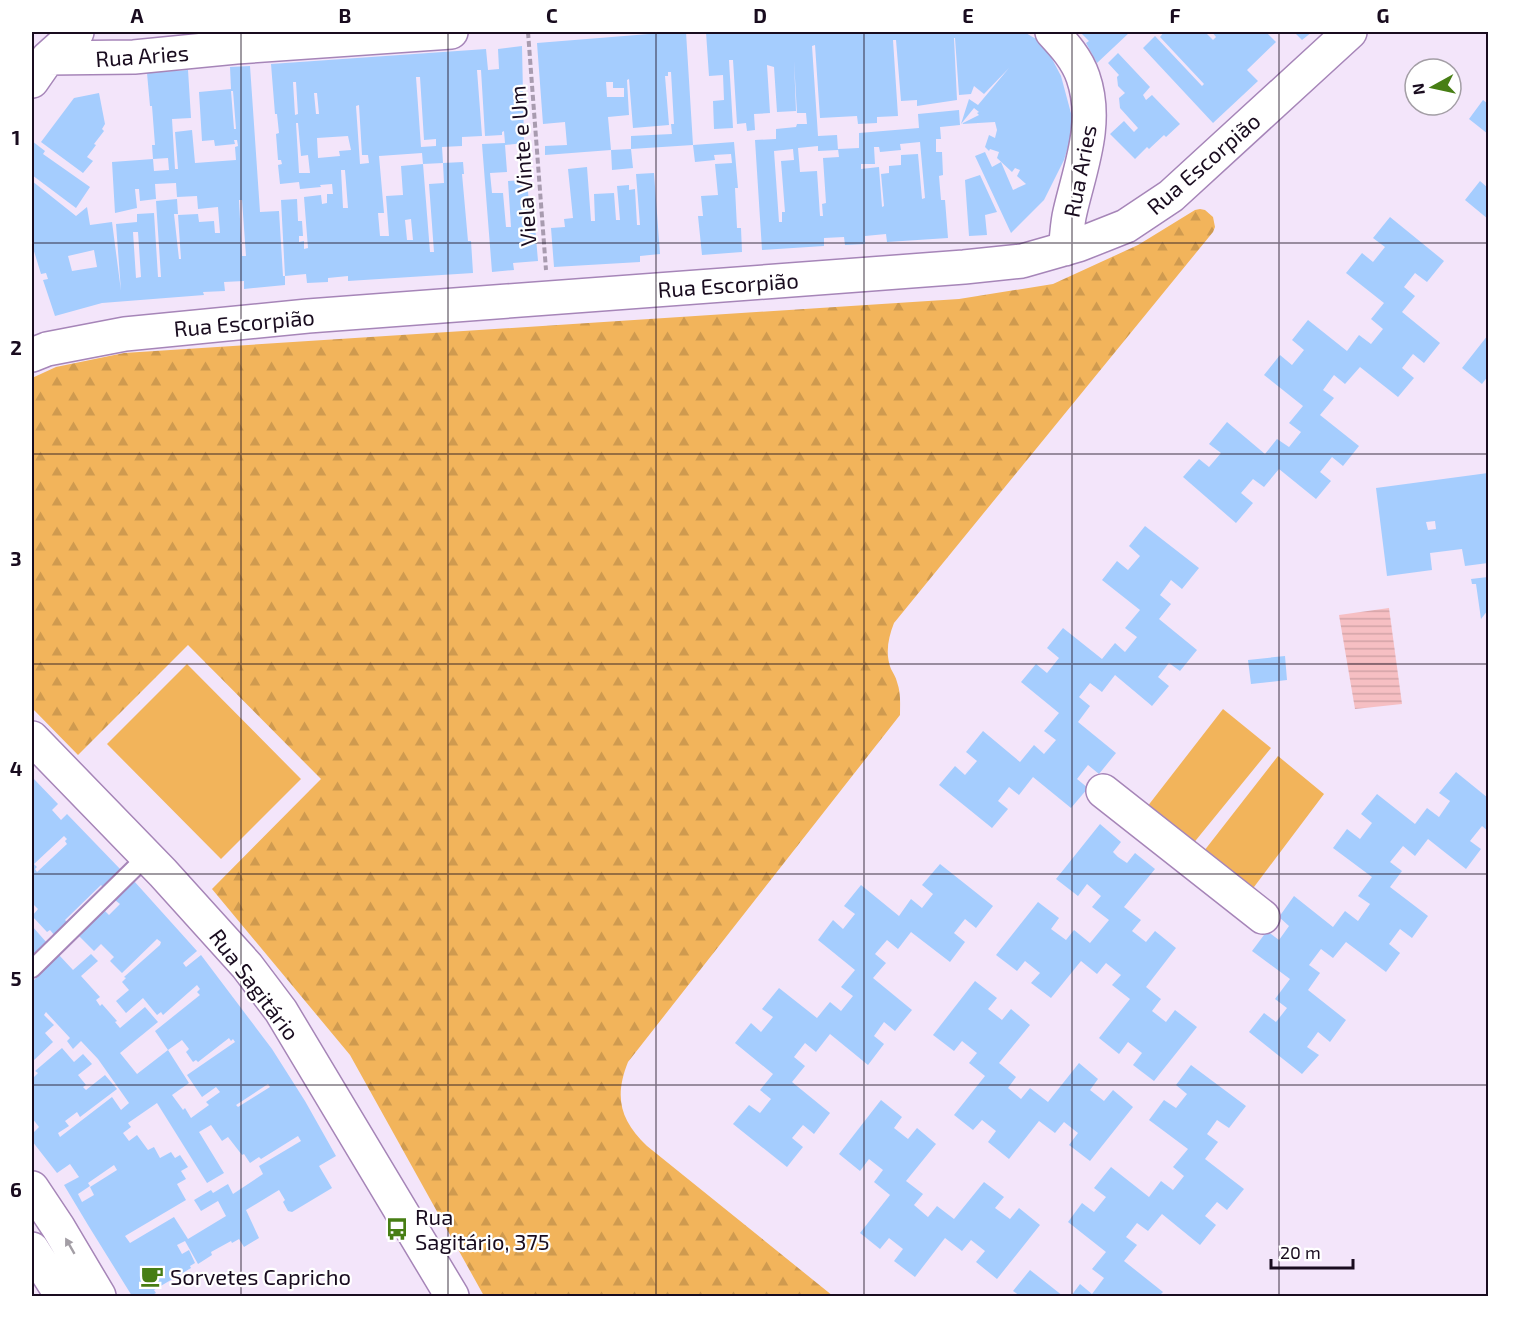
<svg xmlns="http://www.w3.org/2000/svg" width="1520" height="1328" viewBox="0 0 1520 1328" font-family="'Exo 2',sans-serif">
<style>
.green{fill:#f2b45b}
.forest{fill:url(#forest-firs)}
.water{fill:url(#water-rules)}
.building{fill:#a5cdfe;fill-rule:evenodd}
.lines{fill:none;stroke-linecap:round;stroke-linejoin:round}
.service-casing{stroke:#a685b8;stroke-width:20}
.minor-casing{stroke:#a685b8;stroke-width:36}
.secondary-casing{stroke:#a685b8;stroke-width:36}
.path{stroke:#a89baf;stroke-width:4;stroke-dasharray:6 3;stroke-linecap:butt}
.service{stroke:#fff;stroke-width:16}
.minor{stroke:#fff;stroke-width:33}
.secondary{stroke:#fff;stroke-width:33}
.oneway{fill:#a39ea5}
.grid{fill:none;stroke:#190c1f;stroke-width:1.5;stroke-opacity:0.55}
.labels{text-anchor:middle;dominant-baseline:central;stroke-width:4.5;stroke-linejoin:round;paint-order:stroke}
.street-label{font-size:22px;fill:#190c1f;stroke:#fff}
.poi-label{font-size:22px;fill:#190c1f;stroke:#fff;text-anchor:start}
.neatline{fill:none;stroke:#190c1f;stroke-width:2}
.grid-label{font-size:20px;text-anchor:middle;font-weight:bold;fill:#190c1f}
</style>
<defs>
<pattern id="forest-firs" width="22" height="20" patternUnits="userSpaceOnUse" patternTransform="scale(1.5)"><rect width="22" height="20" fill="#f2b45b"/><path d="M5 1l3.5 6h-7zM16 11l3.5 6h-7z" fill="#cf9a4f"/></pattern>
<pattern id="water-rules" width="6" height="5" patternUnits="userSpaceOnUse" patternTransform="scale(1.5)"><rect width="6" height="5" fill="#f6bfc3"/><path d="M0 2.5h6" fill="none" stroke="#d2a3a7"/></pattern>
</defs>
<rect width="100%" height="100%" fill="#f3e5fa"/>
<path class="green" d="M187,664l114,115 -80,80 -114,-115z
M1223,709l48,39 -79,97 -45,-38z
M1278,756l46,38 -73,97 -47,-40z"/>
<path class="forest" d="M1200,209l5,1 8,7 2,10 -2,5 -319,391c-6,15 -9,31 -3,46 2,4 5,8 6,13 4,11 3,21 3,33l-272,347c-14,35 -8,58 19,84l186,150h-349l-134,-241 -138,-166 109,-110 -133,-134 -110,110 -46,-47v-330l24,-11 68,-14 835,-54 94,-15 85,-39 57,-35z"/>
<path class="water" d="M1389,608l13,96 -47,5 -16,-94z"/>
<path class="building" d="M674,32h12l7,113 -62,4v-13l41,-2 -1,-10h3l-3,-52h-3v4h-3l4,49 -36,3 -4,-49 -2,1 2,35 -21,2 3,33 20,-1 2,19 -21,2 -1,-20 -66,5v-9l22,-1 -2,-23 -22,2 -6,-81zM606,82h7v6h11v9h-17z
M706,32h318l14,8 12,15 11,21 11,41 -2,23 -6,20 -20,40 -33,33 -36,-77 10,-4 7,15 9,-5 12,28 13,-6 -9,-8 3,-6 -5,-2 -3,4 -15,-14 2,-6 -9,-3 -1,2 -4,-4 4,-12 6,3 2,-8 -2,-8 -34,2 18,-9 -2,-2 2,-1 -5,-4 -13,16 8,-25 9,6 31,-37 -25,26 -10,-8 -3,8 -12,1 -4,-57h-1l3,62 -40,6v-6l-16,1 -5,-61h-3l5,76 -21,1v6l-19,1 -1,-8 -37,2 -5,-73 -3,1 6,90 19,-1 1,15 -20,1v-5l-20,2 2,24 17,-1 3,45h3l-1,-12 4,-1 -3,-45 16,-1 -1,-8 21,-1v-15l60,-5 -1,-14 41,-4 1,15 -20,2 1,12h-5v13h6l1,23 -4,1 2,24h4l3,38 -61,4 -1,-8 -21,2v8l-20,1 -1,-8 -20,1v8l-62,4 -7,-110 21,-1v-10l20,-2 1,-3h10l-1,-11h-9l-3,-52 2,50 -19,1 -3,-45 -7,-2 3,48 -16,1 1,16 -8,1 -1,-8 -9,1 -4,-64h-4l4,68 -19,1 -1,-28 11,-1 -1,-25 -14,1zM920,142l5,56 -3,1 -4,-45 -17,1v10l-12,1v7l-8,1 3,32 -2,1 -3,-40 -18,2v-5h14l-1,-17h5l1,5 21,-2 -1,-6zM793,149l1,11 -13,1 4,51h-3v10h-3l-5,-71z
M1080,32h50l-33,31 -11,-20 3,-2z
M1164,32h41l8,8 3,-3 -4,-5h54l10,10 -29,28 11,11 -45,42 -70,-75 12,-12 47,50 2,-2 -44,-47z
M1294,32h18l-10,8z
M522,46l2,97 -19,2 2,27 -17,1 2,20h11l3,34h5l-3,-46 19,-1 3,35h4l4,46 -25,2 1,7 -22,2 -10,-128 23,-1 -1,-12 -2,1v3l-17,1 -4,-66h-4l5,66 -20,1v9l-20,1 1,16 20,-1 1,12h-2l6,67h3l2,32 -125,8v-5l-20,2v4l-21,1 -1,-9 -21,2 -4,-76 16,-1 1,22h4l1,15h-4v6l5,-1v8l4,-1 -4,-51 17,-2 1,9 5,-1v-9h6l-1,-10 -12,1 1,2 -21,2 -1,-7 -19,2 -2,-19 4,-1 -1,-4h-3l-2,-26 3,-1 -2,-19h-2l-4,-50 215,-15 2,21 11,-1 -1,-20zM416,77h4l4,63 12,-1v7l-15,1zM293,82h3l2,32 -3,1zM314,93h3l2,21h-3zM359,105l3,50h6l1,8 -9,1 -4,-58zM296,123h2l3,33 7,-1 2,18h-11zM348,136l3,14 -12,1 1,5 -22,2 -1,-20zM422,153l1,11 20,-1 1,20 -15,1 5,68h-4l-7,-88 -22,2 2,29 -17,1 3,40h-9l-2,-23h6l-5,-57zM341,170h4l3,38h-5zM411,219l2,21h-6l-2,-20z
M1118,53l32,34 -7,8 3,5 6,-5 28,29 -14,13 -2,-2 -15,14 -2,-2 -12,12 -25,-25 14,-13 10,11 4,-4 -18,-20 -1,-10 6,-5 -7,-7 -1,-9 2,-2 -11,-12z
M250,66l10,146 19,-1 4,65h2v9l-41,4v-8l-20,1 1,9 -22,1 1,3 -102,8 -47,13 -12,-36 5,-1 -2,-6 -5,1 -8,-26 -1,1v-68l44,35 11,-9 3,18 22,-3 9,69 -5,-67 21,-2v-8l17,-1 4,64h3l-5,-76 21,-2 1,15h-4l5,45h2l-3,-44 20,-1 1,8 15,-1 1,12h5l-2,-26 -20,2 -1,-13 -20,1 -1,-14 -21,1 1,15 -16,2 -1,-12h-4l2,19 -22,5 -3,-51 41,-3 1,12 15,-1 -1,-12 -15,1 -1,-14h3l-3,-39h-2l-3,-33 41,-3 3,48 -19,1 3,50h3l-3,-37 17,-2 3,33 41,-3 -1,-13 3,-1 -1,-6h-3l1,4 -20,2 -1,-6 -12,1 -3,-49 32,-3 -1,-22zM231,91h2l3,38h-2zM239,200h3l4,56h-4zM133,232h5l3,45 -5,1zM94,250l3,17 -25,4 -4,-15z
M99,93l6,31 -3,5 2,2 -10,13 2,1 -9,12 6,4 -10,12 -42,-31 33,-44z
M1483,100l5,4v30l-19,-15z
M32,141l13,10 -2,3 47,33 -14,21 -44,-33z
M734,142l4,46h-3l2,40h4l1,24 -40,3 -4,-39h5l-2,-20 17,-1 -3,-31 17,-1 -1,-9 -17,1 1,5 -20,2 -2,-17z
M587,167l4,54h4l-1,-27 20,-1 2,27h4l-3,-34 12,-1v5l6,-1 2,36h3l-4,-51 18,-1 6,81 -20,2v6l-86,5 -3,-39 14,-1 -1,-8 9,-1 -5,-49z
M980,175l17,37 -12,3 2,20 -18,1 -4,-56z
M1480,181l8,7v31l-23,-19z
M1390,217l54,44 -17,21 -12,-9 -11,14 11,9 -13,16 38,31 -16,20 -11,-9 -11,14 12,10 -16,19 -38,-30 -15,17 -11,-9 -11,15 11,8 -14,17 39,31 -16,20 -11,-9 -12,15 11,9 -15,18 -37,-30 -15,18 -11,-8 -12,14 12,10 -17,20 -53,-46 16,-18 10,8 12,-14 -12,-9 18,-22 38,32 12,-15 12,8 12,-15 -12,-9 14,-17 -39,-31 16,-20 12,10 12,-15 -12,-10 16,-20 39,31 12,-16 12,9 12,-15 -12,-10 13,-16 -38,-30 16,-20 11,9 12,-15 -12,-9z
M1488,335v41l-6,8 -20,-16z
M1488,473v90l-23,3 -3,-17 -32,4 2,17 -45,6 -11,-88zM1435,521l1,8 -8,1 -2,-8z
M1145,526l54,42 -17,21 -11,-9 -11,15 11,9 -12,15 38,31 -17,21 -11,-8 -11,14 11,9 -17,20 -37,-31 -13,17 -12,-9 -11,14 11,9 -12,16 38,31 -17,21 -11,-9 -11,14 11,9 -17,20 -38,-31 -14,18 -10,-8 -11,14 10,8 -16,19 -53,-43 16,-19 10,9 12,-14 -11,-9 17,-21 37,31 14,-17 10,9 12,-14 -12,-9 15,-18 -38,-31 15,-18 11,9 12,-15 -12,-10 16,-20 39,31 13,-16 10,9 12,-15 -12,-9 15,-18 -38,-30 15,-19 11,9 12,-14 -11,-10z
M1488,577v33l-7,9 -5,-35h-4l-1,-5z
M1285,656l2,24 -36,4 -3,-24z
M1456,772l32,26v33l-6,-5 -12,15 11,8 -15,20 -38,-30 -13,17 -12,-10 -13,16 12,9 -12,16 38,29 -16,22 -12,-9 -11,15 11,9 -14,19 -40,-30 -13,16 -12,-9 -12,16 11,8 -12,17 38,30 -16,22 -12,-10 -11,15 12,8 -17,19 -53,-42 15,-19 12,9 11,-14 -12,-9 15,-20 -38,-28 15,-20 12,9 10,-14 -10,-9 15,-21 39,31 12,-16 13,10 12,-17 -12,-8 14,-19 -39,-29 14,-19 13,10 12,-16 -11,-9 16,-20 38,30 12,-16 12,9 11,-16 -11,-8z
M32,777l26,27 -6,6 9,10 6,-6 55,57 -18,17 -3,-3 -36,35 3,3 -13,13 -5,-6 -3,2 -15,-16 6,-7 -6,-6zM64,836l3,3 -2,2 2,3 -30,28 -2,-3 2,-2 -3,-3z
M1100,824l21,18 -8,10 5,5 9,6 8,-10 20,16 -31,38 17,13 -9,11 14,11 9,-11 21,17 -30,39 15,12 -9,12 14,11 9,-12 22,17 -43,54 -21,-16 9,-12 -14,-11 -9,12 -20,-16 31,-39 -18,-14 9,-10 -15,-12 -9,11 -16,-13 -30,37 -20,-15 9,-10 -15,-12 -8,10 -21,-16 42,-53 21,16 -8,11 15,11 8,-10 16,13 19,-23 -17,-13 9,-11 -14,-12 -9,12 -22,-17z
M940,864l53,42 -17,22 -11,-9 -11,14 11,9 -15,20 -39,-30 -13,17 -11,-9 -12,14 11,9 -13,15 39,32 -17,21 -11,-9 -10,14 10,8 -16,21 -38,-31 -14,18 -11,-9 -11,14 11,9 -13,16 38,31 -16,21 -11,-9 -11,13 11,9 -16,20 -54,-43 16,-19 11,8 11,-14 -11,-9 13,-16 -38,-31 16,-20 10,9 12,-15 -11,-8 17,-21 38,30 13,-16 11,9 12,-15 -12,-9 14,-17 -37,-30 15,-20 10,9 12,-15 -11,-8 17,-21 38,31 12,-17 11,9 11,-14 -11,-9z
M134,881l63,70 -14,12 3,4 15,-12 71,94 33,52 31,55 -17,10 13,22 -40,24 -4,-1 -5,-9 2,-2 -6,-10 -33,20 13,28 -15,9 -5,-8 -7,4 -1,-2 -20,11 1,3 -14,9 -13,-23 -8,4 5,9 7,-4 6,13 -5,3 1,2 -37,22 2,3 -6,3h-18l-44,-71 -24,-40 15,-8 -9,-13 -13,9 -25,-32v-7l7,-7 -7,-9v-39l6,-6 -3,-2 27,-23 12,14 9,-8 9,10 -14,11 8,10 -3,2 3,3 19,-15 12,14 -37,28 -3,-5 -12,9 4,5 -11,7 2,4 52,-40 9,13 8,-7 -31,-44 -17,-18 -8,8 -6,-8 3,-3 -24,-26 -2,3 10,10 -9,8 8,9 -21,20v-80l27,-27 14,15 18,-16 7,7 -17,15 19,21 -4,3 4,6 2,-2 15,17 -2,1 5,6 25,-21 13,15 -38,31 17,21 31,-24 21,33 -17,12 11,15 2,-2 6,10 18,-13 -3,-3 14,-10 -4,-5 -14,10 -15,-22 48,-33 -2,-3 -2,2 -2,-3 -31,24 -2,-2 -3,2 -7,-10 3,-3 -7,-9 -14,10 -13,-19 45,-36 -3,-3 3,-3 -3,-4 -34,30 -2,-3 -4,3 -14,-17 -17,15 -10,-12 13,-11 -7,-8 4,-4 -2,-1 36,-32 1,-3 -4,-3 -35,34 -12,-12 4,-4 -13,-13 -7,7 -15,-15 25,-26 5,5 11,-11 -5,-4zM268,1084l2,3 -32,20 -2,-2zM157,1103l50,80 17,-10 -25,-41 12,-7 11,16 6,-4 14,18 2,-1 6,9 9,-6 2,2 37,-23 3,5 -42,25 4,8 -30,20 -5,-10 -15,9 -2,-3 -17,10 7,11 17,-10 8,15 -38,23 -14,-22 -44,26 -5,-7 61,-36 -9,-16 9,-5 -5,-8 7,-4 -8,-12 -5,3 -4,-6 -11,6 -6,-11 -6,3 -11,-15 -8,6 -6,-8 8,-6 -3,-4zM114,1165l3,5 -27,17 4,8 -12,7 -4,-8 12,-8 -2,-3z
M32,926l15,17 -15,15z
M975,981l22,17 -9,11 14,11 9,-11 19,16 -31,38 17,14 -8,11 13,11 9,-11 18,14 31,-39 19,16 -8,11 14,11 9,-11 20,17 -43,54 -21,-16 9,-12 -14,-11 -9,11 -16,-12 -30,38 -21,-17 8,-11 -14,-11 -9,10 -19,-15 31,-39 -16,-13 8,-10 -15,-12 -8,10 -21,-16z
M1191,1065l55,41 -17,22 -12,-8 -10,14 11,8 -13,17 39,30 -17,21 -10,-8 -12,14 11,9 -16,20 -38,-31 -14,17 -11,-8 -11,14 11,8 -13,16 39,31 -4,4h-88l9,-12 12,10 12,-16 -12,-9 14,-17 -38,-30 14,-19 12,9 12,-15 -12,-9 17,-21 38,30 12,-16 12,9 11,-14 -11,-9 15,-18 -39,-29 15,-20 12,8 11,-14 -11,-9z
M881,1100l21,17 -8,11 14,11 9,-11 19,16 -30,37 17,13 -9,11 14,12 9,-11 17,13 30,-37 20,15 -9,11 15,11 9,-11 21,17 -43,54 -21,-17 9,-11 -14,-11 -9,11 -17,-13 -30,39 -21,-16 9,-12 -14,-11 -9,11 -20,-16 30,-38 -16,-13 9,-12 -14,-11 -9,12 -21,-17z
M1030,1270l33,26h-43l-7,-5z"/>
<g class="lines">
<g class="service-casing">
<path id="service" d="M32,969l115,-113"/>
</g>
<g class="minor-casing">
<path id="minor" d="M1052,32c12,13 25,27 31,45 16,46 -3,91 -13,135 -3,12 -3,25 -5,37
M48,58l86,-1 102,-10 215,-15
M32,81l16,-23 29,-26
M32,355l15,-6 78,-15 183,-18 656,-49 58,-6 56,-16 48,-19 45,-30 179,-164
M32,738l131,135 84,93 34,45 171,285
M1103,791l160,126"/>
</g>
<g class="secondary-casing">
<path id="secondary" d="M32,1188l26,39 41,69
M32,1249l30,47"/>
</g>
<path class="path" d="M528,32l18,238"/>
<use href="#service" class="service"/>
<use href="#minor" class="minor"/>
<use href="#secondary" class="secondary"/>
</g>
<defs><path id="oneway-solid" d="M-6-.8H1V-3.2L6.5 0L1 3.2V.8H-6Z" transform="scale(1.5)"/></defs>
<use class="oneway" href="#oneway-solid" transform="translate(70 1246) rotate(-120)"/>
<path class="grid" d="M241,32v1264M448,32v1264M656,32v1264M864,32v1264M1072,32v1264M1279,32v1264M32,243h1456M32,454h1456M32,664h1456M32,874h1456M32,1085h1456"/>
<defs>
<g id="bus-bare" transform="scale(1.8)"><path d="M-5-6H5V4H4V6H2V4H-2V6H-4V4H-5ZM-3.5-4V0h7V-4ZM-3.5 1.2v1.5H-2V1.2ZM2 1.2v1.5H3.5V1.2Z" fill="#477e14" stroke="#fff" stroke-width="2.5" paint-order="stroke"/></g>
<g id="cafe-bare" transform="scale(1.8)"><path d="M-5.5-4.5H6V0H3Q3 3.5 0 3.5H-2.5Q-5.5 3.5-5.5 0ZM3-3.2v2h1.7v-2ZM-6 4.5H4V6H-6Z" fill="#477e14" stroke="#fff" stroke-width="2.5" paint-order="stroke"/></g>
</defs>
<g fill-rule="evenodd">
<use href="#bus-bare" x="397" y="1229"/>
<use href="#cafe-bare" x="152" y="1276"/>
</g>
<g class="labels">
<g class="street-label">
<text transform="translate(142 55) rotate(-4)">Rua Aries</text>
<text transform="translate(1203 163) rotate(-41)">Rua Escorpião</text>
<text transform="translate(522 166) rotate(-94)">Viela Vinte e Um</text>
<text transform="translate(1079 171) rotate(-79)">Rua Aries</text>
<text transform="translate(728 284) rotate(-4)">Rua Escorpião</text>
<text transform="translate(244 322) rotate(-5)">Rua Escorpião</text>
<text transform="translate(255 984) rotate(53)">Rua Sagitário</text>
</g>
<g class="poi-label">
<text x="415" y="1216">Rua<tspan x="415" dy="25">Sagitário, 375</tspan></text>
<text x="170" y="1276">Sorvetes Capricho</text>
</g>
</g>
<rect width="1520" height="1328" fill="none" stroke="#ffffff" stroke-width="66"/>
<g transform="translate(1433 87) rotate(262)"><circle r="28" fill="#ffffff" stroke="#a39ea5" stroke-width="1.5"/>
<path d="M0-4.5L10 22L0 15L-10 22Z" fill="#477e14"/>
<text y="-9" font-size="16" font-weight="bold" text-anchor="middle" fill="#190c1f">N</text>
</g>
<path d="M1271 1259v9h82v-9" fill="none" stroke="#190c1f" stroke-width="3"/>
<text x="1280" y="1259" font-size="18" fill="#190c1f" stroke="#ffffff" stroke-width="4.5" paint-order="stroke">20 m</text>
<rect x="33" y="33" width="1454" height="1262" class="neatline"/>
<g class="grid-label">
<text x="137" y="23">A</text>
<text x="345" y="23">B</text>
<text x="552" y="23">C</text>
<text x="760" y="23">D</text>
<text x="968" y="23">E</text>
<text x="1175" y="23">F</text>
<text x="1383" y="23">G</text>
<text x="16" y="145">1</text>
<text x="16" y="355">2</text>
<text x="16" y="566">3</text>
<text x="16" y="776">4</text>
<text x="16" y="986">5</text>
<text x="16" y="1197">6</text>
</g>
</svg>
